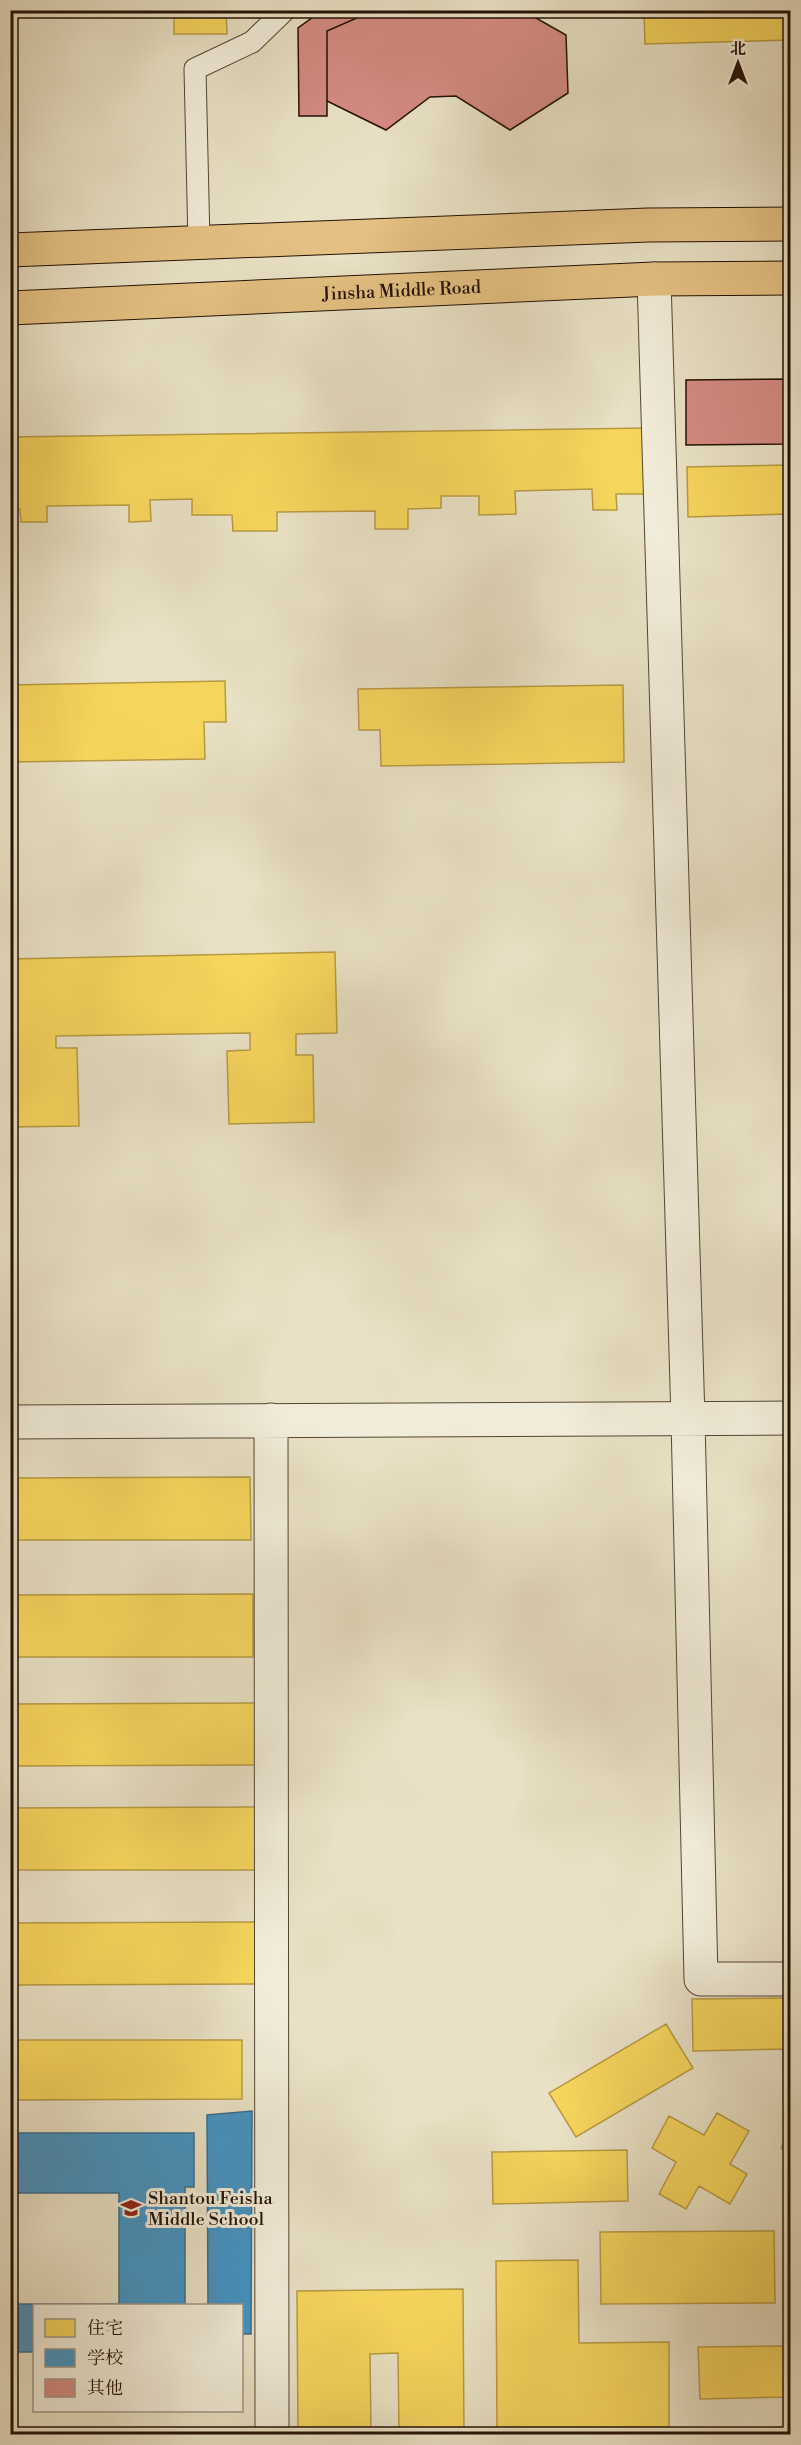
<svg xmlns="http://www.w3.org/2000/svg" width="801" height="2445" viewBox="0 0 801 2445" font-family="'Libre Bodoni','Noto Serif SC',serif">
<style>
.homes{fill:#f6d55c;stroke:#b79a42;stroke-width:1.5}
.schools{fill:#4393c3;stroke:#396c8a;stroke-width:1.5}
.building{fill:#d48b82;stroke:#231104;stroke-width:1.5}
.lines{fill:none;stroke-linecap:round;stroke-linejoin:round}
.lane-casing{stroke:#544534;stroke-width:23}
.street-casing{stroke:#544534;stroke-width:35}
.primary-casing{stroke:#231104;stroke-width:35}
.lane{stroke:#f1ecd9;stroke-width:21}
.street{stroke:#f1ecd9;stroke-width:33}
.primary{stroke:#e4c082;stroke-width:33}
.labels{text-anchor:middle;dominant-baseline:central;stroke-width:6;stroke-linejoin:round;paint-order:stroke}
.street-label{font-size:18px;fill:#231104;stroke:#f1ecd9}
.poi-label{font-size:18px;fill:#231104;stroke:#f1ecd9;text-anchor:start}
</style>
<rect width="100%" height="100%" fill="#e9e1c5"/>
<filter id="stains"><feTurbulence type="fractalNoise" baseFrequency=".00333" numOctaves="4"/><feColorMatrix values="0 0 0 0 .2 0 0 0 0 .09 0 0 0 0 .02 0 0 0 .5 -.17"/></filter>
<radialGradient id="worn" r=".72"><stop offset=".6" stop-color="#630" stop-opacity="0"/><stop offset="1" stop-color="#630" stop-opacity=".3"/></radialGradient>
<path class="homes" d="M174,10h52l1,24h-53z
M644,10h146v30l-145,4z
M645,428l1,66h-30l1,16h-24l-1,-21 -77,2 1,23 -37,1v-19h-38v12l-33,1v20h-33v-18l-98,1v19h-44l-1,-16h-40v-16l-42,1 1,21 -22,1v-17l-82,1v16h-26l-1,-13h-10v-72z
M790,465v49l-102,3 -1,-50z
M225,681l1,41h-22l1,37 -195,3v-77z
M623,685l1,77 -243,4 -1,-36h-21l-1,-41z
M335,952l2,81 -41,1v21h17l1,67 -85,2 -2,-73 23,-1v-17l-194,3v12h21l2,78 -69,1v-74h5v-23h-5v-71z
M250,1477l1,63h-241v-62z
M253,1594v63h-243v-62z
M259,1703v62l-249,1v-62z
M265,1807v63h-255v-62z
M267,1922v62l-257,1v-62z
M790,1998v51l-97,2 -1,-52z
M666,2024l27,44 -117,69 -27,-44z
M10,2040h232v59l-232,1z
M717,2113l32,18 -19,33 17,10 -17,30 -31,-18 -13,23 -27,-15 17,-32 -24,-14 17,-32 35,19z
M790,2131v22l-9,-5z
M627,2150l1,51 -135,3 -1,-52z
M774,2231l1,72 -174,1 -1,-72z
M578,2260l1,83 90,-1v85l-172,2 -1,-168z
M463,2289l1,145h-65l-1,-81 -28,1 1,80h-73l-1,-143z
M790,2346v51l-90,2 -2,-52z"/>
<path class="schools" d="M252,2111l-1,223h-9v-28h-34l-1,-191z
M10,2133h184v54h-9v119h-151v46h-24v-48h109v-111h-109z"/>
<path class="building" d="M323,10h52l-48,21v85h-28l-1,-88z
M375,10h147l44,25 2,58 -58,37 -54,-34 -26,1 -44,33 -59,-29v-70z
M790,379v65l-104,1v-65z"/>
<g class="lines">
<g class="lane-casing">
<path id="lane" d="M199,243l-4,-174 57,-27 33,-32"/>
</g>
<g class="street-casing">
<path id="street" d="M654,279l34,1140 13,560h89
M271,1420l1,1014
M10,1422l780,-4"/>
</g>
<g class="primary-casing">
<g id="primary">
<path d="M10,250l638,-25 142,-1"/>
<path id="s1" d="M10,308l644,-29 136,-1"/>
</g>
</g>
<use href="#lane" class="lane"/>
<use href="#street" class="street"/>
<use href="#primary" class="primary"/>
</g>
<defs>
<g id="school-bare" transform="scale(1.62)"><path d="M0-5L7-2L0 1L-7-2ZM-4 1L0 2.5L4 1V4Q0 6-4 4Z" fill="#8f2418" stroke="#f1ecd9" stroke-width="2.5" paint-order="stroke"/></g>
</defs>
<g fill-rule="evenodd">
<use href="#school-bare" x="131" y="2208"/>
</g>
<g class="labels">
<g class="street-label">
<text stroke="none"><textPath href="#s1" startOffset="392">Jinsha Middle Road</textPath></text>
</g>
<g class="poi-label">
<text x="148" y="2198">Shantou Feisha<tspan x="148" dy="21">Middle School</tspan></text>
</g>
</g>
<rect width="801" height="2445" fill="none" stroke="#e9e1c5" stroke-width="36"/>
<rect x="12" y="12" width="777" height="2421" fill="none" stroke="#231104" stroke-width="3"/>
<rect x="18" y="18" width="765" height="2409" fill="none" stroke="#231104" stroke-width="1.5"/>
<rect x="33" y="2304" width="210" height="108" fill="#f1ecd9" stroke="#9f9484" stroke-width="1.5"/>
<rect x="45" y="2319" width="30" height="18" fill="#f6d55c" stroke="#9f9484" stroke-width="1.5"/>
<text x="87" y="2334" font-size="18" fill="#231104">住宅</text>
<rect x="45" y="2349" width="30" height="18" fill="#4393c3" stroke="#9f9484" stroke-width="1.5"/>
<text x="87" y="2364" font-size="18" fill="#231104">学校</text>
<rect x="45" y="2379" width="30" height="18" fill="#d48b82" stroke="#9f9484" stroke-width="1.5"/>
<text x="87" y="2394" font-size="18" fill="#231104">其他</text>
<g transform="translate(738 63)" stroke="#f1ecd9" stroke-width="4.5" paint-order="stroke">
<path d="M0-4.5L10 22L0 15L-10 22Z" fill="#231104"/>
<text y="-9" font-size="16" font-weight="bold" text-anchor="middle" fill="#231104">北</text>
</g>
<rect width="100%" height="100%" filter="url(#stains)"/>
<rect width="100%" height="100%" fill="url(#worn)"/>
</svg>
